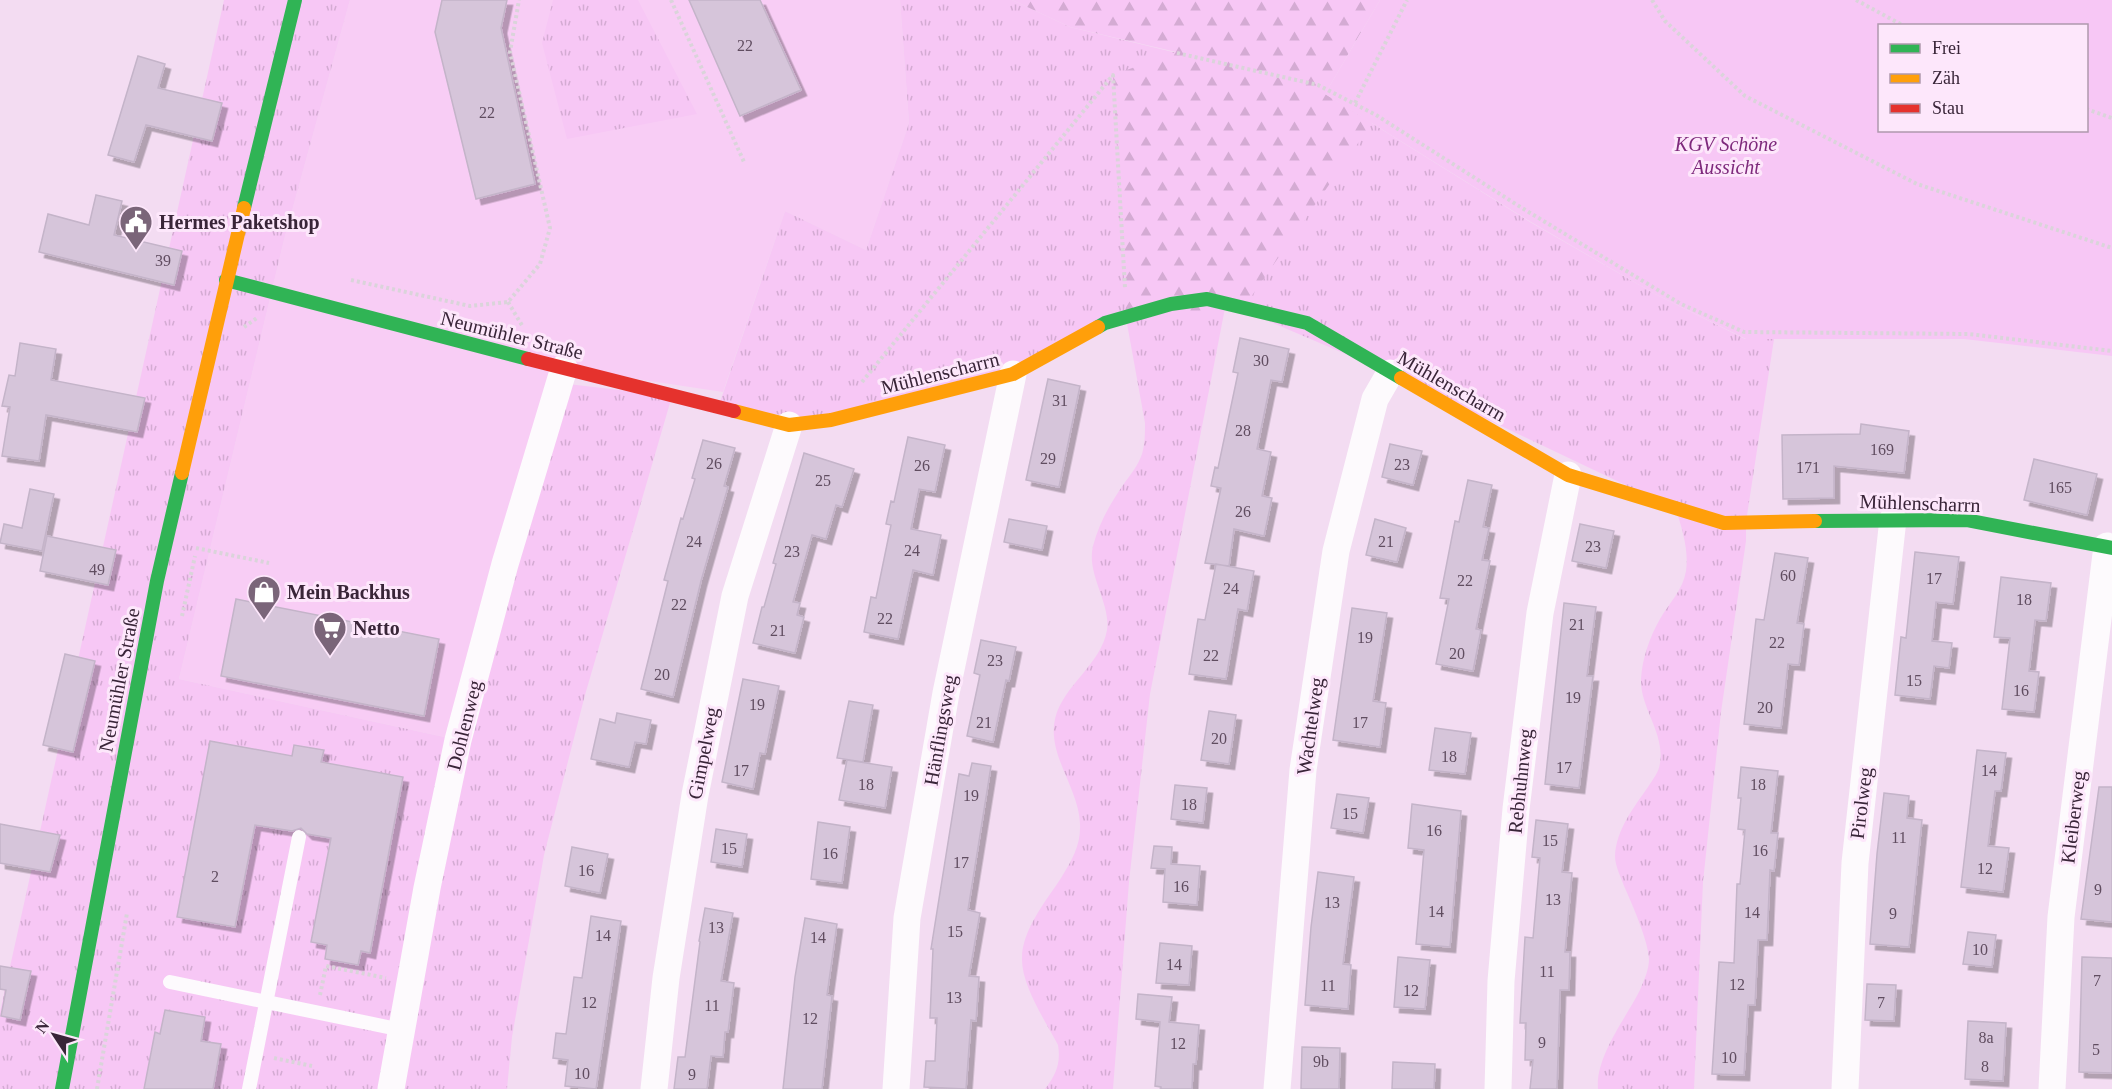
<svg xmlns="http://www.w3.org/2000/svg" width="2112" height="1089" viewBox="0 0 2112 1089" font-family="Georgia,serif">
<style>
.built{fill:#f8cdf5}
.grass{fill:url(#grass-tufts)}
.forest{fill:url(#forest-firs)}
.garden{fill:#f7c7f5;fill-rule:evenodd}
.building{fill:#d6c5da;stroke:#c4b4c9;stroke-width:1.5;filter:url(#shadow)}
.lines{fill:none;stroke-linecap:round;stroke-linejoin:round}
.path{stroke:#dad4da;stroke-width:4;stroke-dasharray:3 3;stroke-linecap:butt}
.lane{stroke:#fdfafd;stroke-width:14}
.street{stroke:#fdfafd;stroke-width:27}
.fast{stroke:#30b455;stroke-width:14}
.slow{stroke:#ff9f0a;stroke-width:14}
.jam{stroke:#e5322d;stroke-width:14}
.labels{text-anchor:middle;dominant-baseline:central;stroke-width:6;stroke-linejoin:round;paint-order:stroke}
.number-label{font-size:16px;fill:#604d60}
.park-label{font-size:20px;font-style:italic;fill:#7e297c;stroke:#fde7fb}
.poi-label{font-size:20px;font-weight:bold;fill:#392538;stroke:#fde7fb;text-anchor:start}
.street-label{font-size:20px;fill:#392538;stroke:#fde7fb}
</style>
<defs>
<pattern id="grass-tufts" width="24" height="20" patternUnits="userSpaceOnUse" patternTransform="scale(1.5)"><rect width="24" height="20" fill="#f7c7f5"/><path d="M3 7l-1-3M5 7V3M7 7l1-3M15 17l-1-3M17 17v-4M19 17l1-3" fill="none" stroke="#d4abd3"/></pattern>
<pattern id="forest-firs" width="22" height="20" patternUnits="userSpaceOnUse" patternTransform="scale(1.5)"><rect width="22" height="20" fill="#f7c7f5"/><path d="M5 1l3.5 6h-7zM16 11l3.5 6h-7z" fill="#d4abd3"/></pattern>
<filter id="shadow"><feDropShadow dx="5.5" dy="5.5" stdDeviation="0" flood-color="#0004"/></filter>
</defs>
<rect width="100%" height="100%" fill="#f3dcf2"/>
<path class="built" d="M350,0h550l9,123 -43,127 -81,-39 -62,181 -159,-24 -106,372 -279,-61 105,-439z"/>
<path class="grass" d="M224,0h126l-66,240 -105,439 279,61 101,-357 113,13 -87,299 -41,160 -32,182 -5,52h-507v-77z
M553,0h85l59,114 -130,25 -25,-96z
M900,0h112l58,27 107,26 148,41 205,128 125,72 90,45h29l-28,183v19l-25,171 -18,170 -9,207h-96c-3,-32 28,-71 42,-99 4,-10 9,-20 9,-31 -1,-19 -17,-55 -25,-73 -3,-9 -9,-20 -9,-30 1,-26 19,-49 33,-69 5,-8 11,-15 12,-24 5,-30 -20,-55 -19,-84 1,-20 9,-43 19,-60 9,-16 23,-29 26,-48 3,-21 -4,-42 -10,-62l-286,-136 -164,-70 -76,391 -21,188 -16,207h-68c11,-14 16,-26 13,-44 -12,-23 -37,-60 -36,-87 0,-28 24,-57 39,-80 11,-18 20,-33 19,-54 -1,-36 -33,-69 -25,-105 8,-34 46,-54 52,-89 4,-27 -21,-56 -14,-84 6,-23 17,-42 30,-61 7,-10 15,-19 19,-31 3,-10 3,-20 3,-31l-19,-105 -113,56 -182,46 -113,-12 67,-197 81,39 43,-127z"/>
<path class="forest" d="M1012,0h368l-55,94 47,29 -128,184 -118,10 -13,-242 63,-23 -106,-25z"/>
<path class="garden" d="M1380,0h732v356l-148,-17h-218l-91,-45 -124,-72 -206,-128zM1880,26h206v104h-206z"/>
<path class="building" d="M442,0h65l-6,28 34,156 -59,15 -41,-167z
M689,0h71l41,90 -61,26z
M138,56l27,8 -7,24 64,15 -10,38 -66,-16 -12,37 -26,-7z
M96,195l26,6 -8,34 68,16 -8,34 -135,-33 9,-38 41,11z
M1240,338l49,11 -7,33 -11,-2 -14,69 14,3 -9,44 10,2 -8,38 -30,-7 -5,37 -24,-3 16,-75 -10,-2 4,-19 3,1 20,-95 -5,-1z
M20,343l36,6 -5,31 94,18 -8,34 -91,-17 -7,46 -37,-5 8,-49 -8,-1 7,-31 6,1z
M1048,379l32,7 -21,101 -33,-7z
M1861,424l48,7 -5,42 -70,-7v32l-51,1 -1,-64 78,-1z
M908,437l37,8 -10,47 -16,-3 -8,40 30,6 -8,40 -20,-5 -15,69 -34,-7 7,-35 5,1 15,-73 -5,-1 5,-23 3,1z
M703,440l32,8 -11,38 4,1 -27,94 -28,116 -32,-8 27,-108 -4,-1 17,-62 2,1 12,-40 -3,-1z
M1390,444l32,7 -9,34 -31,-8z
M804,453l50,16 -12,38 -6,-2 -10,34 -14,-4 -19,67 7,1 -3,12 7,2 -9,36 -42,-10 9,-36h2l12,-43 -3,-1z
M2034,459l63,15 -10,41 -63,-15z
M1468,480l24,5 -9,42 6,1 -7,32 8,1 -14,68 5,1 -8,41 -37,-7 13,-65 -9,-1 15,-77 4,1z
M30,489l24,5 -12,57 -42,-8 4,-19 18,4z
M1009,519l38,7 -5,24 -38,-8z
M1375,519l31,9 -9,34 -31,-7z
M1580,524l34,7 -8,37 -34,-7z
M47,536l69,14 -8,35 -68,-14z
M1915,552l44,5 -6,47 -17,-2 -4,39 20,2 -3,25 -15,-2 -4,33 -35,-4 6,-58 5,1z
M1775,553l33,5 -11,65 7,1 -5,41 -11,-1 -7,64 -37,-4 12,-105 8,1z
M1216,564l38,7 -7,40 -9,-2 -12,70 -37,-5 9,-55 7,1z
M2001,577l50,6 -5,38 -11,-1 -6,51 10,1 -5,40 -32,-3 8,-71 -16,-1z
M236,599l203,40 -15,77 -203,-40z
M1564,603l32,4 -9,69h6l-14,112 -34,-4z
M1352,608l35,5 -14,88 13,2 -6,44 -47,-7z
M981,640l35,7 -7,34 -3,-1 -13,62 -26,-6 13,-61 -6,-2z
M65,654l30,7 -22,91 -30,-7z
M743,679l36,7 -14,68 -5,-1 -7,36 -31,-7z
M849,701l24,4 -10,57 -26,-4z
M1209,711l27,4 -7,49 -28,-4z
M617,713l34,7 -5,24 -11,-2 -6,25 -38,-8 9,-40 15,4z
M1435,728l36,5 -6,41 -36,-4z
M210,741l82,15 2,-11 30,5 -3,12 82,15 -33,176 -9,-2 -3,14 -33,-6 2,-14 -16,-3 20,-104 -24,-4 -6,-6 -9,3 -37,-6 -20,102 -58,-10z
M1977,750l29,3 -5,38h-6l-7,55 21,2 -6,44 -42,-5z
M847,760l45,7 -7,41 -46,-8z
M972,763l19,3 -23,144 12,3 -11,63 10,1 -3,44 -5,-1 -5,69 -42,-2 2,-26h9l2,-43h-7l3,-69h-2l28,-175 10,2z
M1741,767l37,4 -7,62h7l-4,38 -4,-1 -3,70h-9l-3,65h-7l-4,70 -32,-1 7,-112 15,1 3,-79h3l5,-54 -7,-1 3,-31h-3z
M1175,785l32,3 -4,35 -32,-4z
M2099,787h13v135l-31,-3z
M1884,793l25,3 -2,22 15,2 -13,127 -39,-3 7,-90z
M1337,794l32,4 -6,35 -32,-5z
M1412,804l49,7 -11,136 -34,-3 8,-94 -16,-2z
M1536,820l32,4 -6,48 10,1 -7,79h5l-1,38h-9l-3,99h-27l3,-29h-8l1,-37h-6l5,-86 8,1 7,-80 -8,-1z
M818,822l32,5 -8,56 -31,-4z
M0,824l60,11 -10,37 -50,-9z
M716,829l31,5 -5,33 -31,-5z
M1154,846l18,1 -1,17 29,2 -3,39 -34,-3 2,-33 -14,-1z
M572,847l36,7 -8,39 -35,-7z
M1318,872l36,5 -11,87 8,1 -3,44 -43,-4 6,-78z
M705,908l28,5 -12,68 13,2 -6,49h-3l-2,25 -12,-1 -4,33h-33l4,-32h7l15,-115 -1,-1z
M591,916l30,5 -25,168 -31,-3 3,-26 -15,-2 3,-25 10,1 8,-57 8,1z
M805,918l32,6 -10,71 5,1 -10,93h-39l12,-112z
M1968,932l28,3 -4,32 -29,-3z
M1160,943l32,3 -3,39 -33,-2z
M1398,957l32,3 -5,49 -31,-2z
M2082,957l30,1v115l-33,-1z
M0,966l31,5 -11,49 -19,-4 5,-26 -6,-1z
M1867,984l29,1 -2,36 -29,-1z
M1138,994l34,3 -3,25 30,3 -3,39h-3l-1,25h-31v-2l-6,-1 5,-64 -24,-3z
M165,1010l40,7 -4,24 20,3 -8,45h-69l11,-57 5,2z
M1968,1021l38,2 -3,58 -38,-2z
M1302,1047l38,1 -1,41h-38z
M1393,1062l42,2 -1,25h-42z"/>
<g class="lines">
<path class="path" d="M671,0l73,162
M1652,0l13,21 80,75 172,88 195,64
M1856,0l48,26
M1177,53l141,32 58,30 146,93 159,96 63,28 225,2 143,17
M1355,103l52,-103
M2086,109l26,9
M351,280l119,26 38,-4 32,-38 10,-36 -40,-176 9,-52
M508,302l15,25
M244,327l13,-9
M862,382l251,-307 12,213
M196,548l73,15
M182,616l13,-60
M320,995l6,-29 60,12
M274,1058l38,8
M97,1089l30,-176"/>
<path class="lane" d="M170,982l232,48
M249,1089l50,-252"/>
<path class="street" d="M391,1089l36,-201 31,-148 47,-176 59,-196
M654,1089l12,-111 29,-183 40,-199 54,-171
M896,1089l11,-171 39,-225 67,-319
M1277,1089l26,-319 33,-219 39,-152 15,-26
M1498,1089l3,-108 15,-172 24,-196 28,-138
M1845,1089l10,-226 38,-344
M2052,1089l9,-172 46,-371"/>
<path class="fast" d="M244,208l51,-208
M226,280l302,79
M1098,327l7,-4 66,-19 36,-5 100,24 94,55
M1815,521l151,-1 146,28
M62,1089l95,-508 25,-108"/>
<path class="slow" d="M1401,378l167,97 156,48 91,-2
M734,411l55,14 42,-5 182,-46 85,-47
M182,473l62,-265"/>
<path class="jam" d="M528,359l206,52"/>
</g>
<defs>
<g id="civic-pin" transform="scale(1.725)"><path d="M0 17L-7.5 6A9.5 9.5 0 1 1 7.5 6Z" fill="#7a6579" stroke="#fde7fb"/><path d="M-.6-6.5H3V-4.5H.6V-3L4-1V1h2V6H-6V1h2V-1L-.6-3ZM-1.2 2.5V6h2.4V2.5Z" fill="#fff"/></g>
<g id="shop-pin" transform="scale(1.725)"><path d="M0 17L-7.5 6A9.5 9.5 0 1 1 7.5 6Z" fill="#7a6579" stroke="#fde7fb"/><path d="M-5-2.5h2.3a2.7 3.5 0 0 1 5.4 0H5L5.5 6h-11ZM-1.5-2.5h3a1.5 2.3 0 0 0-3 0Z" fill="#fff"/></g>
<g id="supermarket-pin" transform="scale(1.725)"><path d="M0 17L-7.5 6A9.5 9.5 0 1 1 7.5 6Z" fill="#7a6579" stroke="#fde7fb"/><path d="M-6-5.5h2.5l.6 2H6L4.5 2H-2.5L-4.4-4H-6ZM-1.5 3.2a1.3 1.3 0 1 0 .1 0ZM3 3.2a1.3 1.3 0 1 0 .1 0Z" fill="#fff"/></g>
</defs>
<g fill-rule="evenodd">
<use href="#civic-pin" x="136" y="222"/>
<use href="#shop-pin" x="264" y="592"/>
<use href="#supermarket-pin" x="330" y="628"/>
</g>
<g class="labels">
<g class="number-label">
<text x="745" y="45">22</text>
<text x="487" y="112">22</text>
<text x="163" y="260">39</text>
<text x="1261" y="360">30</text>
<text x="1060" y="400">31</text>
<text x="1243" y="430">28</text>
<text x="1882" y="449">169</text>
<text x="1048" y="458">29</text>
<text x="714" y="463">26</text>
<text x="1402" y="464">23</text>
<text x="922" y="465">26</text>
<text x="1808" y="467">171</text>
<text x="823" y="480">25</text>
<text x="2060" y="487">165</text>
<text x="1243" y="511">26</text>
<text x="694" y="541">24</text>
<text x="1386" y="541">21</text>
<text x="1593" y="546">23</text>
<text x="912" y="550">24</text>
<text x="792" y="551">23</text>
<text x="97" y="569">49</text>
<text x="1788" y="575">60</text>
<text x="1934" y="578">17</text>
<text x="1465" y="580">22</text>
<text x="1231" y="588">24</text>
<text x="2024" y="599">18</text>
<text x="679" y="604">22</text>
<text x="885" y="618">22</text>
<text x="1577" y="624">21</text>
<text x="778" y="630">21</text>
<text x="1365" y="637">19</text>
<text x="1777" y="642">22</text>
<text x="1457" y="653">20</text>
<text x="1211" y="655">22</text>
<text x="995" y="660">23</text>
<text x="662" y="674">20</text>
<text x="1914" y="680">15</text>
<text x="2021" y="690">16</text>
<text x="1573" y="697">19</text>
<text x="757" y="704">19</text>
<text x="1765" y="707">20</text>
<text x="984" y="722">21</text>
<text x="1360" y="722">17</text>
<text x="1219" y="738">20</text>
<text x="1449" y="756">18</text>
<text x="1564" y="767">17</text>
<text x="741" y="770">17</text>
<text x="1989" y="770">14</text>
<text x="866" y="784">18</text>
<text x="1758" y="784">18</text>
<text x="971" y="795">19</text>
<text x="1189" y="804">18</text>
<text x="1350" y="813">15</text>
<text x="1434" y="830">16</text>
<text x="1899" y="837">11</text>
<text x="1550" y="840">15</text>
<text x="729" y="848">15</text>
<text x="1760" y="850">16</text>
<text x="830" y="853">16</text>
<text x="961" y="862">17</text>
<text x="1985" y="868">12</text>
<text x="586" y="870">16</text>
<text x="215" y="876">2</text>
<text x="1181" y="886">16</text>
<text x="2098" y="889">9</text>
<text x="1553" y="899">13</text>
<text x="1332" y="902">13</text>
<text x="1436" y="911">14</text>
<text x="1752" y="912">14</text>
<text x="1893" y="913">9</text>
<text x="716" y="927">13</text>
<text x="955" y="931">15</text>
<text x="603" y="935">14</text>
<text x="818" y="937">14</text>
<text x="1980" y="949">10</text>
<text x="1174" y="964">14</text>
<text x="1547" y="971">11</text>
<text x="2097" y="980">7</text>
<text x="1737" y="984">12</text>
<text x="1328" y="985">11</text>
<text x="1411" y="990">12</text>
<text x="954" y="997">13</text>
<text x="589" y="1002">12</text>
<text x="1881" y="1002">7</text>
<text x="712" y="1005">11</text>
<text x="810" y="1018">12</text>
<text x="1986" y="1037">8a</text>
<text x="1542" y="1042">9</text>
<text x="1178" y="1043">12</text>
<text x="2096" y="1049">5</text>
<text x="1729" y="1057">10</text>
<text x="1321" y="1061">9b</text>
<text x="1985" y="1066">8</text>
<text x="582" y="1073">10</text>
<text x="692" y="1074">9</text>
</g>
<g class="park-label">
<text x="1726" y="144">KGV Schöne<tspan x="1726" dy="23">Aussicht</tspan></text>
</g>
<g class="poi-label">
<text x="159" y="222">Hermes Paketshop</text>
<text x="287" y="592">Mein Backhus</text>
<text x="353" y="628">Netto</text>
</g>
<g class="street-label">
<text transform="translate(512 335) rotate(14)">Neumühler Straße</text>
<text transform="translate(940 373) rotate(-14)">Mühlenscharrn</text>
<text transform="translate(1452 386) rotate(30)">Mühlenscharrn</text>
<text transform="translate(1920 503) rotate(2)">Mühlenscharrn</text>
<text transform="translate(119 680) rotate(-79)">Neumühler Straße</text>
<text transform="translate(464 725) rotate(-76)">Dohlenweg</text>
<text transform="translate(1310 726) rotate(-82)">Wachtelweg</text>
<text transform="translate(940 730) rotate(-80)">Hänflingsweg</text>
<text transform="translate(703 753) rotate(-79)">Gimpelweg</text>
<text transform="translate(1520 781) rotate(-84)">Rebhuhnweg</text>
<text transform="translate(1861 803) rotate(-83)">Pirolweg</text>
<text transform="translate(2073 817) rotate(-83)">Kleiberweg</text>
</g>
</g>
<rect x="1878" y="24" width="210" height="108" fill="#fde7fb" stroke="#af99ad" stroke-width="1.5"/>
<rect x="1890" y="44" width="30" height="9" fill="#30b455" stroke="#af99ad" stroke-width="1.5"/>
<text x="1932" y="54" font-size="18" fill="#392538">Frei</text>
<rect x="1890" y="74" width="30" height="9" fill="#ff9f0a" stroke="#af99ad" stroke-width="1.5"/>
<text x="1932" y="84" font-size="18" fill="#392538">Zäh</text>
<rect x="1890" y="104" width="30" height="9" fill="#e5322d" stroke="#af99ad" stroke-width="1.5"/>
<text x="1932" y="114" font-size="18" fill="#392538">Stau</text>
<g transform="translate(54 1035) rotate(306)" stroke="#fde7fb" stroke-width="4.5" paint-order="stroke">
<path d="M0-4.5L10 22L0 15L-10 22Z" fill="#392538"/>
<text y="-9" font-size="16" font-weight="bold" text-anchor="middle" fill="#392538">N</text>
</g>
</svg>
